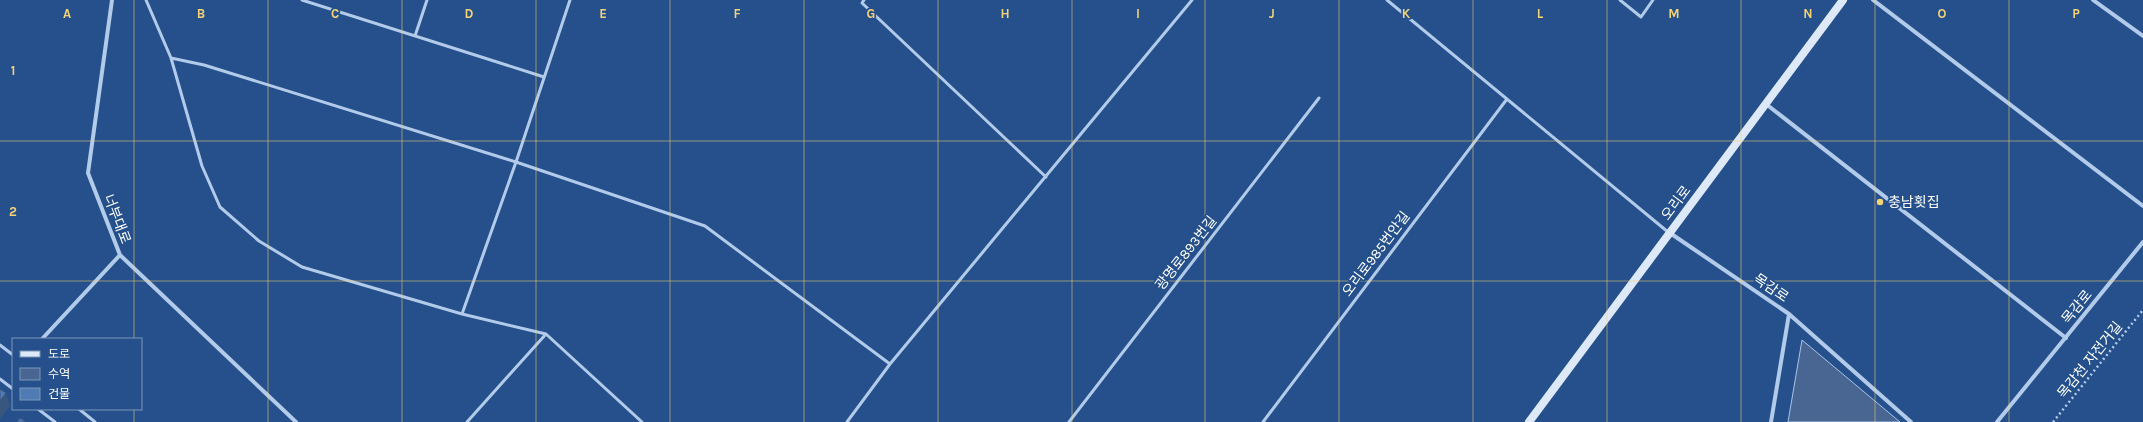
<svg xmlns="http://www.w3.org/2000/svg" width="2143" height="422" viewBox="0 0 2143 422" font-family="Karla,'Noto Sans KR',sans-serif">
<style>
.water{fill:#486691;stroke:#a7c5eb}
.lines{fill:none;stroke-linecap:round;stroke-linejoin:round}
.path{stroke:#b3cbea;stroke-width:2.5;stroke-dasharray:2 3;stroke-linecap:butt}
.service{stroke:#b3cbea;stroke-width:3}
.minor{stroke:#b3cbea;stroke-width:4}
.secondary{stroke:#dde9f8;stroke-width:8}
.shaded-wall{fill:#39567e}
.building{fill:#517bb4;stroke:#39567e}
.grid{fill:none;stroke:#f4d276;stroke-width:1;stroke-opacity:0.55}
.poi-dot{fill:#f4d276;stroke:#25508b;stroke-width:1.5}
.labels{text-anchor:middle;dominant-baseline:central;stroke-width:3.5;stroke-linejoin:round;paint-order:stroke}
.poi-label{font-size:14px;fill:#fff;stroke:#25508b;text-anchor:start}
.street-label{font-size:14px;fill:#fff;stroke:#25508b}
.grid-label{font-size:13px;text-anchor:middle;font-weight:bold;fill:#f4d276;stroke:#25508b;stroke-width:3.5;stroke-linejoin:round;paint-order:stroke}
</style>
<rect width="100%" height="100%" fill="#25508b"/>
<path class="water" d="M1802,340l98,82h-112z"/>
<g class="lines">
<path class="path" d="M2053,422l90,-112"/>
<path class="service" d="M146,0l25,58 33,7 312,97 189,64 185,138
M302,0l242,77
M864,0l-2,3 184,174
M1387,0l281,232
M1620,0l21,17 12,-17
M415,36l12,-36
M171,58l31,108 18,41 39,34 43,26 160,47 84,20 96,88
M462,314l54,-152 54,-162
M0,345l13,10
M0,379l13,10
M38,409l17,13
M79,409l16,13
M467,422l79,-88
M847,422l43,-58 302,-364
M1069,422l250,-324
M1263,422l244,-323"/>
<path class="minor" d="M112,0l-24,173 32,82 176,167
M1873,0l270,206
M2093,0l50,36
M1766,104l300,234
M1670,233l119,81 -18,108
M1789,314l122,108
M42,339l78,-84
M1997,422l146,-180"/>
<path class="secondary" d="M1529,422l314,-422"/>
</g>
<path class="shaded-wall" d="M6,393l4,13 -10,13v-18z"/>
<path class="building" d="M0,389l6,4 -6,8z
M20,418l6,4h-9z"/>
<path class="grid" d="M134,0v339M268,0v422M402,0v422M536,0v422M670,0v422M804,0v422M938,0v422M1072,0v422M1205,0v422M1339,0v422M1473,0v422M1607,0v422M1741,0v422M1875,0v422M2009,0v422M0,141h2143M0,281h2143M134,409v13"/>
<circle class="poi-dot" cx="1880" cy="202" r="4"/>
<g class="labels">
<g class="poi-label">
<text x="1888" y="202">충남횟집</text>
</g>
<g class="street-label">
<text transform="translate(1676 203) rotate(-53)">오리로</text>
<text transform="translate(117 219) rotate(69)">너부대로</text>
<text transform="translate(1186 253) rotate(-52)">광명로893번길</text>
<text transform="translate(1376 254) rotate(-53)">오리로985번안길</text>
<text transform="translate(1771 288) rotate(34)">목감로</text>
<text transform="translate(2077 307) rotate(-51)">목감로</text>
<text transform="translate(2090 360) rotate(-51)">목감천 자전거길</text>
</g>
</g>
<g class="grid-label">
<text x="67" y="18">A</text>
<text x="201" y="18">B</text>
<text x="335" y="18">C</text>
<text x="469" y="18">D</text>
<text x="603" y="18">E</text>
<text x="737" y="18">F</text>
<text x="871" y="18">G</text>
<text x="1005" y="18">H</text>
<text x="1138" y="18">I</text>
<text x="1272" y="18">J</text>
<text x="1406" y="18">K</text>
<text x="1540" y="18">L</text>
<text x="1674" y="18">M</text>
<text x="1808" y="18">N</text>
<text x="1942" y="18">O</text>
<text x="2076" y="18">P</text>
<text x="13" y="75">1</text>
<text x="13" y="216">2</text>
</g>
<rect x="12" y="338" width="130" height="72" fill="#25508b" stroke="#7c96b9"/>
<rect x="20" y="351" width="20" height="6" fill="#dde9f8" stroke="#7c96b9"/>
<text x="48" y="358" font-size="12" fill="#ffffff">도로</text>
<rect x="20" y="368" width="20" height="12" fill="#486691" stroke="#7c96b9"/>
<text x="48" y="378" font-size="12" fill="#ffffff">수역</text>
<rect x="20" y="388" width="20" height="12" fill="#517bb4" stroke="#7c96b9"/>
<text x="48" y="398" font-size="12" fill="#ffffff">건물</text>
</svg>
